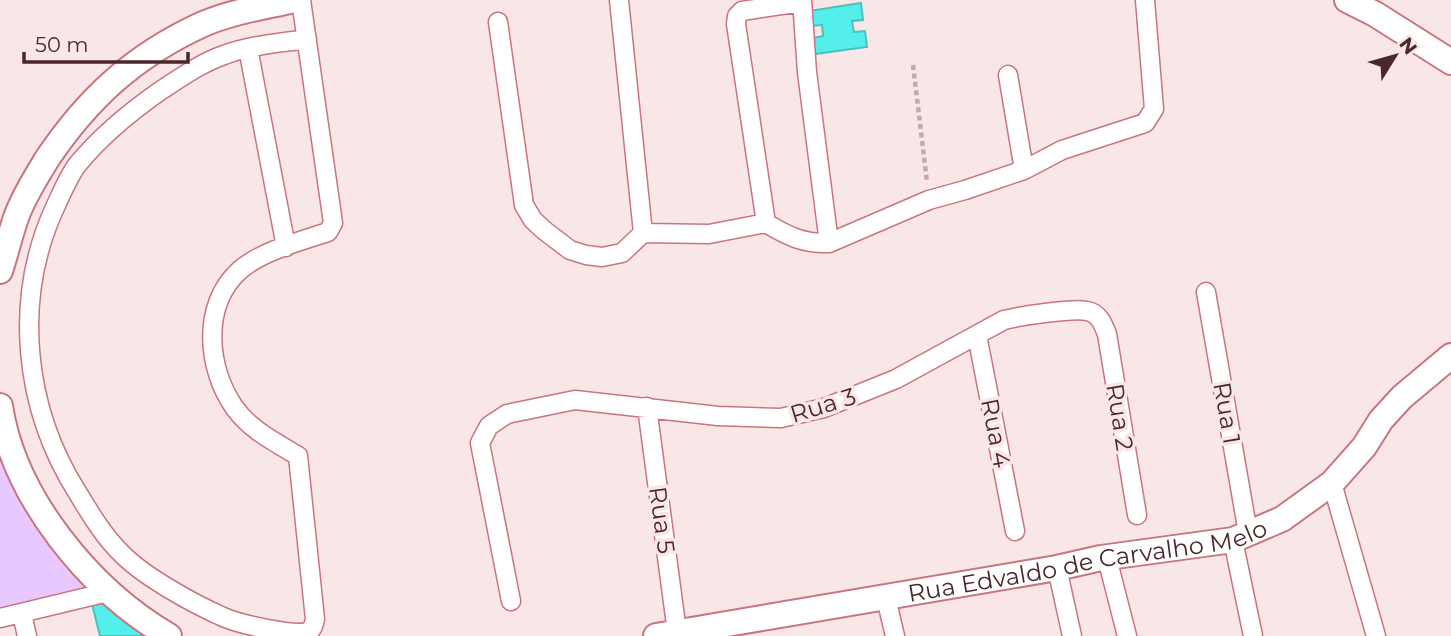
<svg xmlns="http://www.w3.org/2000/svg" width="1451" height="636" viewBox="0 0 1451 636" font-family="Montserrat,sans-serif">
<style>
.green{fill:#e9c7ff}
.building{fill:#54efeb;stroke:#4ac1bd;stroke-width:2}
.lines{fill:none;stroke-linecap:round;stroke-linejoin:round}
.street-casing{stroke:#c8757f;stroke-width:21}
.secondary-casing{stroke:#c8757f;stroke-width:28}
.path{stroke:#c2aaac;stroke-width:4.5;stroke-dasharray:5 3.5;stroke-linecap:butt}
.street{stroke:#fff;stroke-width:18}
.secondary{stroke:#fff;stroke-width:24}
.labels{text-anchor:middle;dominant-baseline:central;stroke-width:7;stroke-linejoin:round;paint-order:stroke}
.street-label{font-size:24px;fill:#4a272b;stroke:#f9e6e7}
</style>
<rect width="100%" height="100%" fill="#f9e6e7"/>
<path class="green" d="M0,406l10,38 98,148 -108,26z"/>
<path class="building" d="M861,3l2,17 -11,1 2,11 11,-1 2,16 -52,7 -2,-16 10,-2 -1,-11 -11,1 -2,-15z
M90,596l53,24 2,16h-45z"/>
<g class="lines">
<g class="street-casing">
<path id="street" d="M301,0l32,223 -5,9c-27,9 -66,19 -88,38 -39,35 -33,98 -6,137 16,23 41,35 64,49l17,163c-1,5 -2,10 -7,13 -15,4 -71,-8 -87,-16 -29,-13 -76,-39 -98,-61 -18,-17 -32,-40 -44,-60 -56,-87 -67,-198 -22,-292 6,-13 12,-27 20,-38 23,-28 53,-53 83,-74 20,-13 41,-28 64,-36 26,-10 56,-12 83,-16
M619,0l24,233
M802,0l5,72 22,171
M498,22l26,183 9,15 12,11 25,19 16,5 16,2 20,-4 21,-20 66,1 57,-11c21,13 38,21 63,20l100,-43 36,-10 59,-20 38,-20 83,-27 9,-14 -9,-109
M248,48l38,199
M1008,75l16,95
M766,223l-30,-199 1,-8 5,-5 60,-9
M1206,292l42,241
M977,335l38,196
M647,407l30,225
M1332,483l44,153
M1233,540l20,96
M1107,558l20,78
M1057,568l15,68
M886,598l9,38
M511,601l-31,-158 9,-17 18,-12 68,-14 143,16 63,2 43,-10 72,-29 108,-59c16,-4 68,-12 83,-9 12,2 16,13 20,23l30,181
M22,614l5,22
M0,618l108,-26"/>
</g>
<g class="secondary-casing">
<g id="secondary">
<path d="M1347,0l28,14 76,48"/>
<path d="M0,271c6,-18 10,-37 17,-56 7,-19 19,-38 30,-56 41,-61 87,-103 154,-134 29,-13 63,-18 93,-25"/>
<path d="M0,406c14,92 90,184 169,230"/>
<path id="s1" d="M656,636l401,-68 44,-10 132,-18 49,-21 50,-36 32,-36 17,-27 21,-23 49,-41"/>
</g>
</g>
<path class="path" d="M913,65l14,117"/>
<use href="#street" class="street"/>
<use href="#secondary" class="secondary"/>
</g>
<g class="labels">
<g class="street-label">
<text transform="translate(823 405) rotate(-17)">Rua 3</text>
<text transform="translate(1227 413) rotate(80)">Rua 1</text>
<text transform="translate(1120 417) rotate(81)">Rua 2</text>
<text transform="translate(996 433) rotate(79)">Rua 4</text>
<text transform="translate(662 520) rotate(82)">Rua 5</text>
<text stroke="none"><textPath href="#s1" startOffset="438">Rua Edvaldo de Carvalho Melo</textPath></text>
</g>
</g>
<g transform="translate(1395 56) rotate(53)" stroke="#f9e6e7" stroke-width="5" paint-order="stroke">
<path d="M0-5L12 26L0 18L-12 26Z" fill="#4a272b"/>
<text y="-10" font-size="19" font-weight="bold" text-anchor="middle" fill="#4a272b">N</text>
</g>
<path d="M24 52v10h164v-10" fill="none" stroke="#4a272b" stroke-width="3.5"/>
<text x="35" y="52" font-size="21" fill="#4a272b" stroke="#f9e6e7" stroke-width="5" paint-order="stroke">50 m</text>
</svg>
